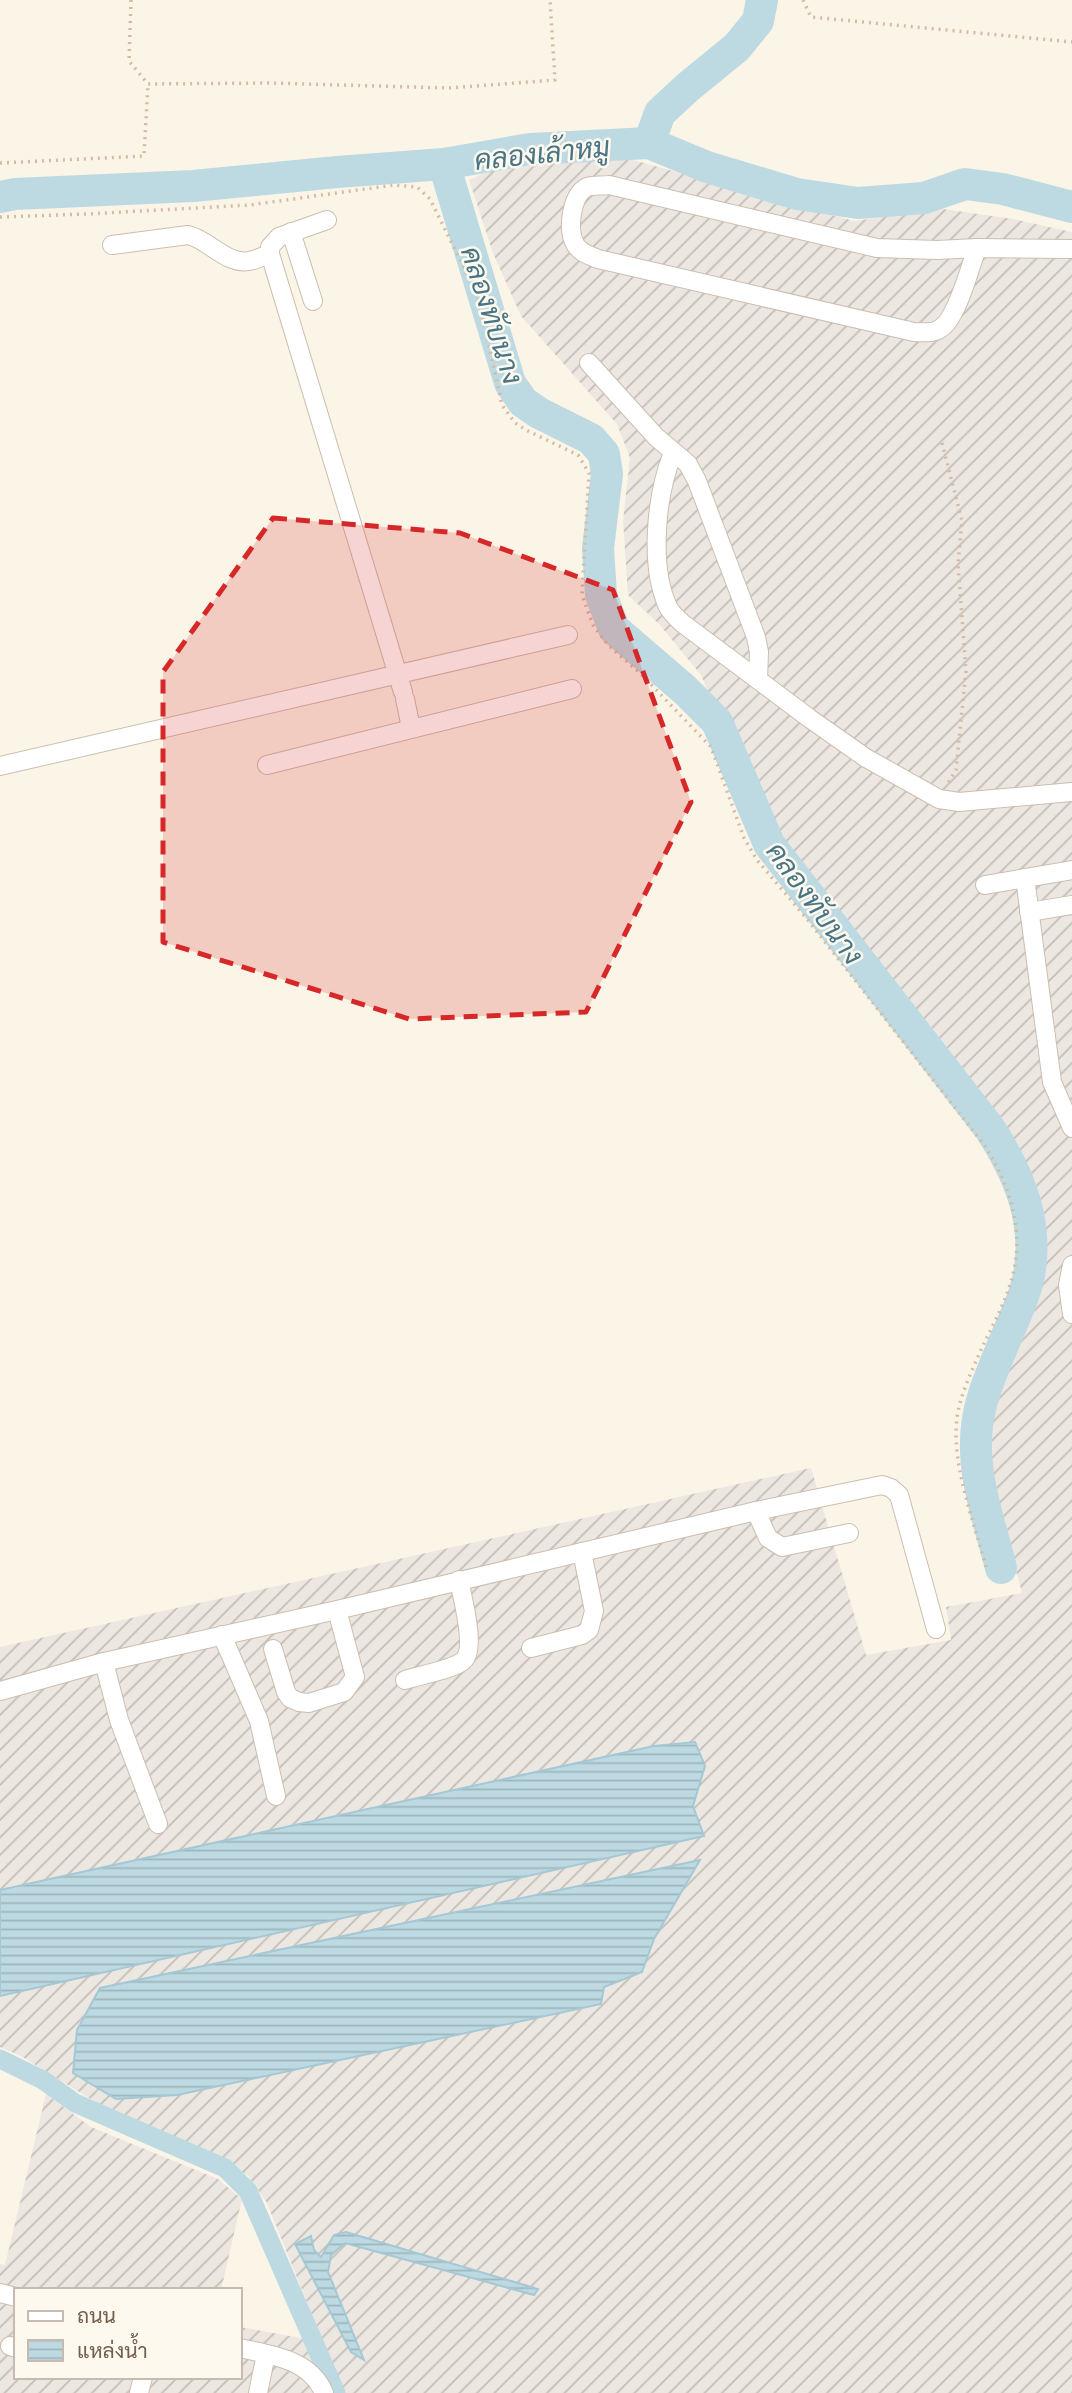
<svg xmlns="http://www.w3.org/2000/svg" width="1072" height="2393" viewBox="0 0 1072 2393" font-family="Commissioner,Sarabun,sans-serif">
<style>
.industrial{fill:url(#industrial-furrows)}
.water{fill:url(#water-rules);stroke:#a4c8d5;stroke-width:2}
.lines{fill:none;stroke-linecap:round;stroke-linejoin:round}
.canal{stroke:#bddae3;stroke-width:19}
.river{stroke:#bddae3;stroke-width:32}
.minor-casing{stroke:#ccbeae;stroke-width:20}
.path{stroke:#d4bba4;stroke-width:3.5;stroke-dasharray:2 5;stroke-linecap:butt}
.minor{stroke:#fff;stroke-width:18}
.marked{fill:#d62828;fill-opacity:0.2;stroke:#d62828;stroke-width:5;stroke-dasharray:14 9;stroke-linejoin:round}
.labels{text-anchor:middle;stroke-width:5;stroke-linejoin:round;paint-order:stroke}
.water-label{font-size:28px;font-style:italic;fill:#487485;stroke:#fef9ee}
</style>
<defs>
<pattern id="industrial-furrows" width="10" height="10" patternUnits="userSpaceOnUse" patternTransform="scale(1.75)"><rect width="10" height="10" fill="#ece7e1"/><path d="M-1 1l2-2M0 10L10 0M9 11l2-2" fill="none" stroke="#c4beb9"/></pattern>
<pattern id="water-rules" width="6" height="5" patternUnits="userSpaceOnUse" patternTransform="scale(1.75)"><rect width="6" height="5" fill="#bddae3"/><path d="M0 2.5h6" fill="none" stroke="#9eb4ba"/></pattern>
</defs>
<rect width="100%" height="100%" fill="#fbf5e8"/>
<polygon class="industrial" points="520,158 633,160 854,221 943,209 1013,219 1072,232 1072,2393 0,2393 0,2264 5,2265 46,2094 91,2127 218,2179 242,2199 221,2290 16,2290 16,2377 240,2377 240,2327 323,2342 267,2203 248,2176 214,2154 126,2121 21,2056 0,2047 0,1647 811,1468 866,1655 951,1640 946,1607 1022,1593 985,1458 985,1429 1037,1255 1037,1215 894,986 758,811 701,675 659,624 628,595 623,521 630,458 617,424 521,316 493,253 469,180"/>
<g class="water">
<polygon points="695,1742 705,1766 693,1806 704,1836 0,1996 0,1890 654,1746"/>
<polygon points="700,1860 654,1939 642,1972 604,1987 601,2004 177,2095 116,2099 73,2073 77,2030 100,1988"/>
<polygon points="346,2232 538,2289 534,2295 345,2243 331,2255 328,2272 364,2360 351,2352 295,2244 311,2236 314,2250 321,2257 334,2235"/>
</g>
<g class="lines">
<polyline class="canal" points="0,2059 43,2080 75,2103 225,2168 248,2191 336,2393"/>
<g class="river">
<polyline points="649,143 660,113 688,87 737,47 758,21 762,0"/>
<path d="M444,164L510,383L523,402L539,413L591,439L604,454L607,474L598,548L601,595L614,629L685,690L717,722L769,844L990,1129C1020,1176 1040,1224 1028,1280C1023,1302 1011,1325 1003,1345C992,1372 980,1398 977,1426C971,1474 990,1523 1001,1568"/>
<polyline points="0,197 15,194 193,186 337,172 444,164 530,149 649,143 707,167 797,194 858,203 924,198 965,184 1003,189 1072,207"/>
</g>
<defs>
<g id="minor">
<polyline points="327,220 279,237 270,247 270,254 403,692"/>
<polyline points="291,232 313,301"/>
<path d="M112,245L188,235C208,239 226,265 249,261C256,260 263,256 270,254"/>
<path d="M977,248C970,267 957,318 941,328C934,334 923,332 914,332L598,259C589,255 580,253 575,244C567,230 571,195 587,187C592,185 603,186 609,185L877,248L937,250L977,248L1072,249"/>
<polyline points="589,363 656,437 688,464 697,481 756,637 759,652 758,680"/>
<path d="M673,453C656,495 649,565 668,607C671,613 677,618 682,623L809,718L866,758L939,799L959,802L1072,792"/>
<polyline points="405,699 411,728"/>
<polyline points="267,765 572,689"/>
<polyline points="0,766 568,635"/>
<polyline points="1025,878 1052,1082 1072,1128"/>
<polyline points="985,885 1072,870"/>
<polyline points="1029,912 1072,905"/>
<polyline points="1072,1265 1068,1285 1072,1314"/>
<polyline points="756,1511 768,1538 782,1547 849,1533"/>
<polyline points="222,1635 259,1721 276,1796"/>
<polyline points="531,1648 582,1635 589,1630 594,1611 582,1552"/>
<polyline points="273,1649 286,1692 290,1698 299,1702 309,1703 344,1692 355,1677 337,1610"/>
<polyline points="104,1662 119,1720 158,1824"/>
<path d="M405,1680C421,1675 451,1670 463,1661C477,1649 462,1597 459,1580"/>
<polyline points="0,1691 104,1662 337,1610 756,1511 882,1485 891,1488 899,1495 936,1629"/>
<polyline points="0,2293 16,2297"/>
<polyline points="10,2346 16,2348"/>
<path d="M240,2348C271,2355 310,2359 324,2393"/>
<polyline points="139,2393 143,2377"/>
<polyline points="258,2393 266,2354"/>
</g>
</defs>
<use href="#minor" class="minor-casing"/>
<g class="path">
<polyline points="131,0 129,61 148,84 269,83 449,88 555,80 550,0"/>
<polyline points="803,0 811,17 1072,42"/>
<polyline points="0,163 144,156 148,84"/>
<path d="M0,217L87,214L250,205L394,185L417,187L430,199L478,296L502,405L515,423L526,430L578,455L589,473L582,595L593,625L608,645L640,673L711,747L744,838L757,860L807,919L985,1146C1010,1185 1025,1232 1012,1278C1005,1304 991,1328 980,1352C971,1373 960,1395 957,1418C951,1465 975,1525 987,1570"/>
<polyline points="942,443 962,521 958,564 966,671 956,770 947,785"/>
</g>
<use href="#minor" class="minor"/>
</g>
<path class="marked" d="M273,518L460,533L613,590L691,802L586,1012L409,1019L163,942V672Z"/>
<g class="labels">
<g class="water-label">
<text transform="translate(542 153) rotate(-6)" y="10">คลองเล้าหมู</text>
<text transform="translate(492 315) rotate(72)" y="10">คลองทับนาง</text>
<text transform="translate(815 903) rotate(54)" y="10">คลองทับนาง</text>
</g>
</g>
<rect x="14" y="2288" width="228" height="91" fill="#fef9ee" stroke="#c6bbae" stroke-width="2"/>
<rect x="28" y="2311" width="35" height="10" fill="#ffffff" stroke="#c6bbae" stroke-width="2"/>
<text x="77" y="2323" font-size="21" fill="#735f4d">ถนน</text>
<rect x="28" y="2340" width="35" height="21" fill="url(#water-rules)" stroke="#c6bbae" stroke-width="2"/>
<text x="77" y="2358" font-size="21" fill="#735f4d">แหล่งน้ำ</text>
</svg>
